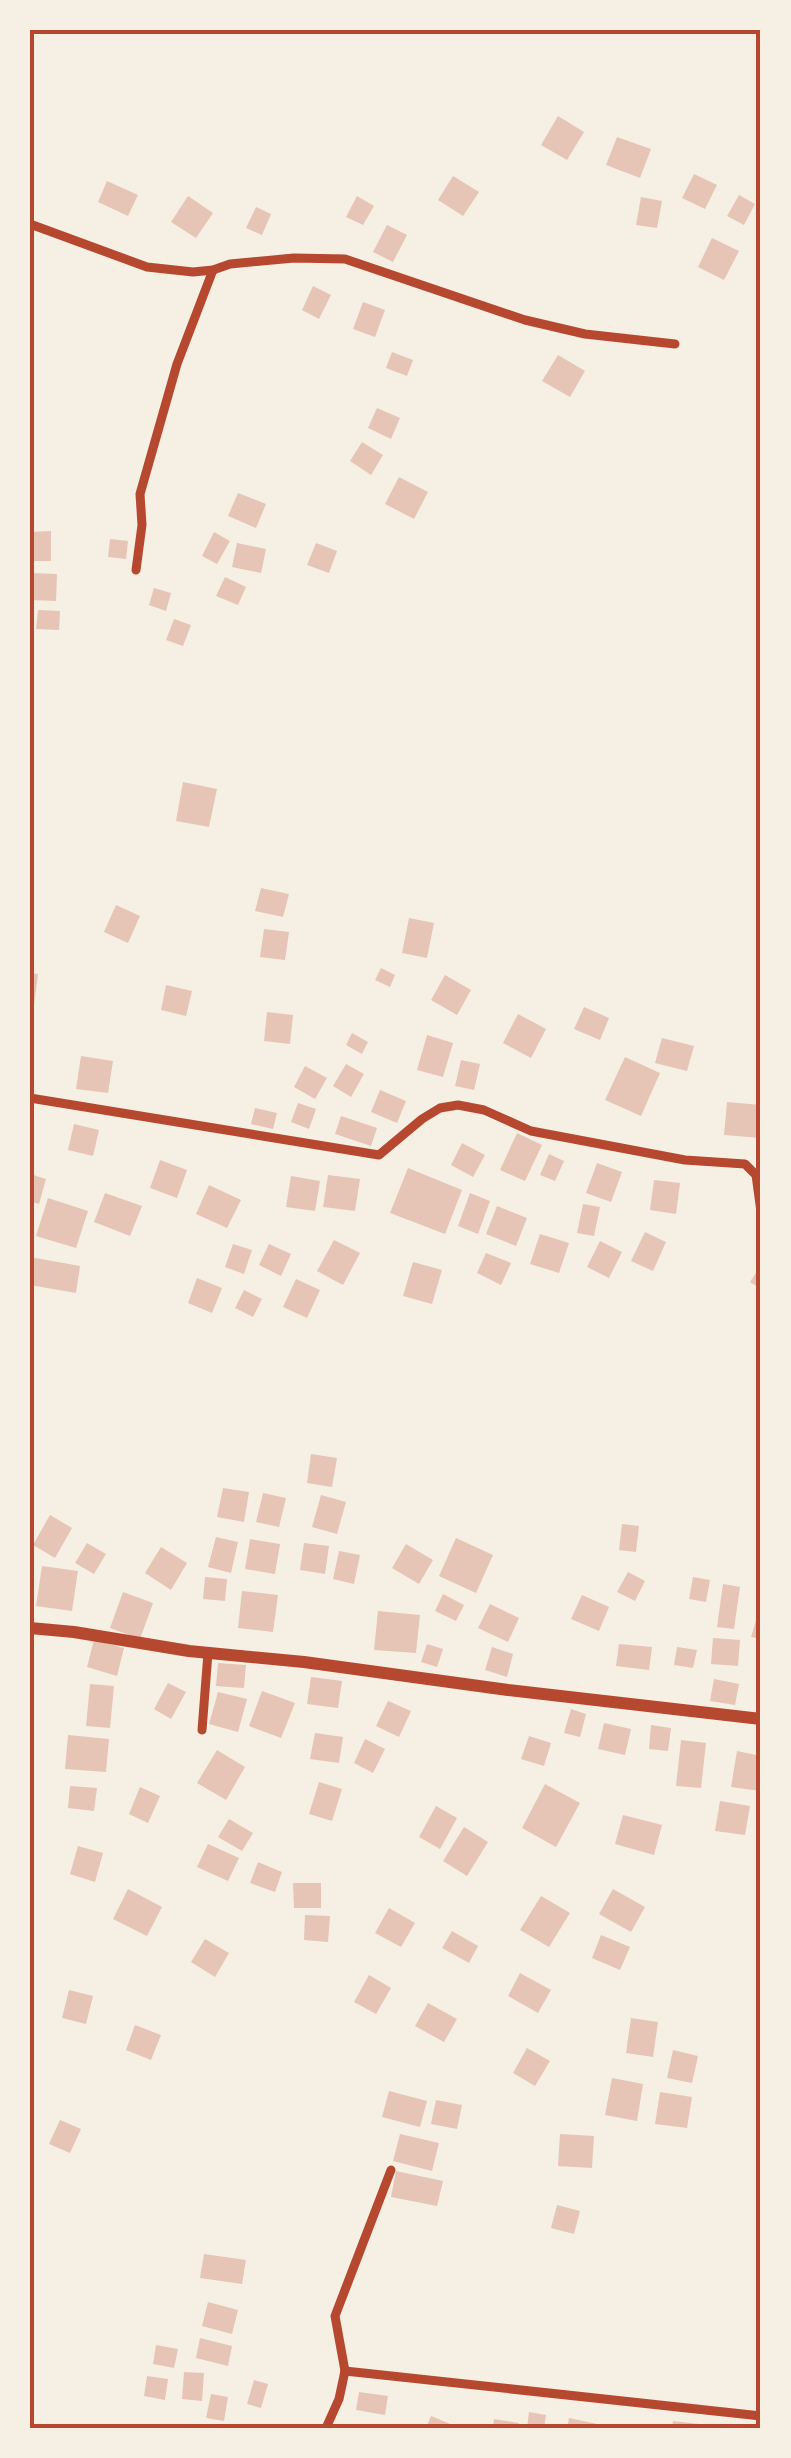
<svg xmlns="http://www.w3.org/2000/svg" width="791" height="2458" viewBox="0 0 791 2458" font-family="Signika,sans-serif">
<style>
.building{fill:#e6c5b7}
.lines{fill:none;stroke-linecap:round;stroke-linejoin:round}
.minor{stroke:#b5482f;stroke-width:9}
.secondary{stroke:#b5482f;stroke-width:12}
.neatline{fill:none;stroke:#b5482f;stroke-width:4}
</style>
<rect width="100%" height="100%" fill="#f6efe4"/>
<g class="building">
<polygon points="558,116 584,132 567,160 541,145"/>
<polygon points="617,137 651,149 640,178 606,165"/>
<polygon points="694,174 717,185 705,209 682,198"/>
<polygon points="453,176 479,192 463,216 438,200"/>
<polygon points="107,181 138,195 128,216 98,202"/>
<polygon points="739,195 755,204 744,225 727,216"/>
<polygon points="188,196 213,213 196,238 171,222"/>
<polygon points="357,196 374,206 363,225 346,217"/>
<polygon points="641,197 662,201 657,228 636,225"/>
<polygon points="256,207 271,214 262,235 246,228"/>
<polygon points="387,225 407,235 393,262 373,252"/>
<polygon points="712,238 739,251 724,280 698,267"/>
<polygon points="313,286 331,295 319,319 302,310"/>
<polygon points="363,302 385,310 375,337 353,329"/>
<polygon points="392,352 413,360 407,376 386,368"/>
<polygon points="558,355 585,371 570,397 542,381"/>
<polygon points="377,408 400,418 391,439 368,428"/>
<polygon points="362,442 383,455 371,475 350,461"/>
<polygon points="399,477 428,492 414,519 385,504"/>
<polygon points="238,493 266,504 256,528 228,516"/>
<polygon points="51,531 51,561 30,561 30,532"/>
<polygon points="214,532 230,541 217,564 202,556"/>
<polygon points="110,539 128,541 126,559 108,557"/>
<polygon points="237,543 266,549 261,573 232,567"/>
<polygon points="316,543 337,551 329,573 307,565"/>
<polygon points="30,573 57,574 56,601 30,600"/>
<polygon points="225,577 246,587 238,605 216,596"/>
<polygon points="154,588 171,593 166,611 149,605"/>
<polygon points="38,610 60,611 59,630 36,629"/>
<polygon points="174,619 191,625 183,646 166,640"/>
<polygon points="183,782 217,789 209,827 176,821"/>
<polygon points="261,888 289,894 283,917 255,911"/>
<polygon points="116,905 140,916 128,943 104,932"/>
<polygon points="409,918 434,923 427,958 402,953"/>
<polygon points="264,929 289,932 285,960 260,957"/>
<polygon points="381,968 395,975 390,987 375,980"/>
<polygon points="30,973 38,974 34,1005 30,1004"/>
<polygon points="445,975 471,990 457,1015 431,1000"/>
<polygon points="166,985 192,991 186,1016 161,1010"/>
<polygon points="584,1007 609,1018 600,1040 574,1029"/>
<polygon points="267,1012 293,1015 290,1044 264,1041"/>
<polygon points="518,1014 546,1029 531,1058 503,1043"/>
<polygon points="352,1033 368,1042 362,1054 346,1045"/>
<polygon points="427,1035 453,1043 443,1077 417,1070"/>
<polygon points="662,1038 694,1046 687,1071 655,1063"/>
<polygon points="81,1056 113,1061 108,1093 76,1089"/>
<polygon points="625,1057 660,1073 641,1116 605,1100"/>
<polygon points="461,1060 480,1064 474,1090 455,1086"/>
<polygon points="346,1064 364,1074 351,1097 333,1086"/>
<polygon points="305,1066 327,1078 315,1099 294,1087"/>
<polygon points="380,1090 406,1101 397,1123 371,1112"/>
<polygon points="727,1102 761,1105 761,1138 724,1135"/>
<polygon points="298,1103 316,1109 309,1129 291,1122"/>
<polygon points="255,1108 277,1113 273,1129 251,1124"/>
<polygon points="341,1116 377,1128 371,1146 335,1134"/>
<polygon points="74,1124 99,1130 93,1156 68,1150"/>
<polygon points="517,1133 542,1145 525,1181 500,1170"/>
<polygon points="462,1143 485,1155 473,1177 451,1165"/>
<polygon points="549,1154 564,1161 555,1181 540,1175"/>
<polygon points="160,1160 187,1170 177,1198 150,1188"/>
<polygon points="597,1163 622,1172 611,1202 586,1193"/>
<polygon points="408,1168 462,1190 445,1234 390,1213"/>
<polygon points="30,1174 46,1179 39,1204 30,1201"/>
<polygon points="328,1175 360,1179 355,1211 323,1207"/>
<polygon points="291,1176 320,1181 315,1211 286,1207"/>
<polygon points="654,1180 680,1183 676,1214 650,1210"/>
<polygon points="209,1185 241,1200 227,1228 196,1214"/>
<polygon points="105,1193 142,1206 130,1236 94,1222"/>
<polygon points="470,1193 490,1201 478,1234 458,1226"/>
<polygon points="48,1198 88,1211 76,1248 36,1236"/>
<polygon points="583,1204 600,1207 594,1236 577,1233"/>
<polygon points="497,1206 527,1218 516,1246 486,1234"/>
<polygon points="645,1232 666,1242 653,1271 631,1261"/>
<polygon points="540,1234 569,1243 559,1273 530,1264"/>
<polygon points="334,1240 360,1253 343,1285 317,1271"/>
<polygon points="600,1241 622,1252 609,1278 587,1267"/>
<polygon points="233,1244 252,1250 244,1274 225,1267"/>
<polygon points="269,1244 291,1254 281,1276 259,1265"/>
<polygon points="486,1253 511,1263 501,1285 477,1273"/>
<polygon points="30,1257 80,1266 76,1293 30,1285"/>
<polygon points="413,1262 442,1270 432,1304 403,1296"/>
<polygon points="761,1265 761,1289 750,1282"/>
<polygon points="197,1278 222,1288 212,1313 188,1303"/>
<polygon points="296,1279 320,1290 307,1318 283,1307"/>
<polygon points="244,1290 262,1299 253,1317 235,1308"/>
<polygon points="311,1454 337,1458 332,1487 307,1483"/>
<polygon points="223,1488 249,1492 244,1522 217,1517"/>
<polygon points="263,1493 286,1498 279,1527 256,1522"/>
<polygon points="321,1495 346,1502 337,1534 312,1527"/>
<polygon points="50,1515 72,1528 55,1558 33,1545"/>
<polygon points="622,1524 639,1526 636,1552 619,1550"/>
<polygon points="216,1537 238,1542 231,1573 208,1567"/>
<polygon points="456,1538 493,1555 476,1593 439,1576"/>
<polygon points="250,1539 280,1544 275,1574 245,1569"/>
<polygon points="87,1543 106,1554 94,1574 75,1563"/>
<polygon points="304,1543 329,1546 325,1574 300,1570"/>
<polygon points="406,1544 433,1560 419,1584 392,1568"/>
<polygon points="161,1547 187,1563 171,1590 145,1573"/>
<polygon points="339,1551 360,1555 354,1584 333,1579"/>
<polygon points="42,1566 78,1571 72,1611 36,1606"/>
<polygon points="628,1572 645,1581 635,1601 617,1592"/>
<polygon points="205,1577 227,1579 225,1601 203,1599"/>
<polygon points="693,1577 710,1580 706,1602 689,1599"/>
<polygon points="723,1584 740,1587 734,1629 717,1627"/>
<polygon points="242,1591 278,1595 273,1632 238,1628"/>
<polygon points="123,1592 153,1603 140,1639 110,1628"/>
<polygon points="443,1594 464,1605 456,1621 435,1611"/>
<polygon points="582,1595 609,1607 599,1631 571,1619"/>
<polygon points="490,1604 519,1618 508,1642 478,1628"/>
<polygon points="378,1611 420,1615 416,1653 374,1650"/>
<polygon points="757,1617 761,1619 761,1639 751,1637"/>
<polygon points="713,1638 740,1640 738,1666 711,1664"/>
<polygon points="94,1640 124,1648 117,1676 87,1667"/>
<polygon points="427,1644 443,1649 437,1667 421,1662"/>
<polygon points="619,1644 652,1647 649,1670 616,1666"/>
<polygon points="492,1647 513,1654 507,1677 485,1670"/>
<polygon points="677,1647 697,1650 693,1668 674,1665"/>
<polygon points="218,1663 246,1665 244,1688 216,1686"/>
<polygon points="311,1677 342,1681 338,1708 307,1704"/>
<polygon points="714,1679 739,1684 735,1705 710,1701"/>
<polygon points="168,1683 186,1692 171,1719 154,1709"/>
<polygon points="90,1684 114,1686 110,1728 86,1726"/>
<polygon points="262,1691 295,1703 281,1738 249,1726"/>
<polygon points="218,1692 247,1699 238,1732 209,1724"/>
<polygon points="388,1701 411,1711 399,1737 376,1726"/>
<polygon points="571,1709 586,1714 580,1737 564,1733"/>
<polygon points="604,1723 631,1729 625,1755 598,1749"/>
<polygon points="651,1725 671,1728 668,1751 649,1749"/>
<polygon points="315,1733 343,1737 339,1763 310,1759"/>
<polygon points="68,1735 109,1739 106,1772 65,1769"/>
<polygon points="529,1736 551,1743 544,1766 521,1759"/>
<polygon points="365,1739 385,1749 373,1773 354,1763"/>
<polygon points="681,1740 706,1743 701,1788 676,1786"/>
<polygon points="217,1750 245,1767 226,1800 197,1783"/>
<polygon points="737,1751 761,1756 760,1791 731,1787"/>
<polygon points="319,1782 342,1789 332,1821 309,1814"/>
<polygon points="545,1784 580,1803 556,1847 522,1828"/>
<polygon points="70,1786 97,1788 94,1811 68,1808"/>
<polygon points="140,1787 160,1796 148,1823 129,1814"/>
<polygon points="720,1801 750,1806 745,1835 715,1831"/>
<polygon points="436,1806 457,1818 440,1849 419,1837"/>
<polygon points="623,1815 662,1825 654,1855 615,1844"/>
<polygon points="229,1819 253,1833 242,1851 218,1837"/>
<polygon points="464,1827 488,1842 467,1876 443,1861"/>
<polygon points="208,1844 239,1858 228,1881 197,1867"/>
<polygon points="78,1846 103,1853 95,1882 70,1874"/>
<polygon points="258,1862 282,1872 275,1892 250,1883"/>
<polygon points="293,1883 321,1883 321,1908 294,1908"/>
<polygon points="128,1889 162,1907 147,1936 113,1919"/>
<polygon points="613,1889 645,1907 631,1932 599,1914"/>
<polygon points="541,1896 570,1913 549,1947 520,1930"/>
<polygon points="389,1908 415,1923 401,1947 375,1933"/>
<polygon points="305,1915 330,1916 328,1942 304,1940"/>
<polygon points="452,1931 478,1946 469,1963 442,1948"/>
<polygon points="601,1935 630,1947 620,1970 592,1958"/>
<polygon points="205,1939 229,1953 215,1977 191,1962"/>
<polygon points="520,1973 551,1990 538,2013 508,1996"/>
<polygon points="369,1975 391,1988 376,2014 354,2002"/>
<polygon points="69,1990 93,1996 86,2024 62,2018"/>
<polygon points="428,2003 457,2019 444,2042 415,2026"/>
<polygon points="631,2018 658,2022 653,2057 626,2053"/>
<polygon points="135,2025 161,2035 151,2060 126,2050"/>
<polygon points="527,2048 550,2061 535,2086 513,2073"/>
<polygon points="673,2050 698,2056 692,2083 667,2078"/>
<polygon points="612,2078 643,2084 637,2121 605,2115"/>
<polygon points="389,2091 427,2101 420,2127 382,2117"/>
<polygon points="660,2092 692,2097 687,2128 655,2124"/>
<polygon points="436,2100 462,2105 457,2129 431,2124"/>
<polygon points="60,2120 81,2129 70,2153 49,2144"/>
<polygon points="400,2134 439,2143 432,2171 393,2161"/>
<polygon points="560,2134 594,2136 592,2168 558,2166"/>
<polygon points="396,2171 443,2181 437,2206 391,2197"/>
<polygon points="557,2205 580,2211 574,2234 551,2228"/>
<polygon points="204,2254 246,2260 242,2284 200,2278"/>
<polygon points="208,2302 238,2310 232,2334 202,2326"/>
<polygon points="200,2338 232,2346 228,2366 196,2358"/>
<polygon points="156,2345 178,2349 174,2368 153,2364"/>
<polygon points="184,2372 204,2373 202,2401 182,2399"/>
<polygon points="147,2376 168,2379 165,2400 144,2396"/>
<polygon points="254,2380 268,2384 261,2408 247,2404"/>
<polygon points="359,2392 388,2396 385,2415 356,2410"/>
<polygon points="211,2394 228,2397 224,2421 206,2418"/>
<polygon points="529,2412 546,2415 544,2428 527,2428"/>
<polygon points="431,2416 460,2428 426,2428"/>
<polygon points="569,2418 607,2426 607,2428 567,2428"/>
<polygon points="494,2419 519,2423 518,2428 493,2428"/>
<polygon points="673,2421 699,2424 698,2428 672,2428"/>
</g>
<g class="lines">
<g class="minor">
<polyline points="30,224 147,267 193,272 213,270 230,264 294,258 345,259 525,320 585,334 675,344"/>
<polyline points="136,570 142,525 140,494 177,364 213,270"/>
<polyline points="30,1098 379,1155 422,1119 440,1108 458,1105 484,1110 531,1131 685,1160 745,1164 756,1175 761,1212"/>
<polyline points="202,1730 208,1653"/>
<polyline points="345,2371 335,2316 391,2170"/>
<polyline points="326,2428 339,2399 345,2371 761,2416"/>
</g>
<polyline class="secondary" points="30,1628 74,1632 189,1651 304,1662 508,1690 761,1719"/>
</g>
<rect width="791" height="2458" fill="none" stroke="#f6efe4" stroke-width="65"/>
<rect x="32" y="32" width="726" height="2394" class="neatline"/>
</svg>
